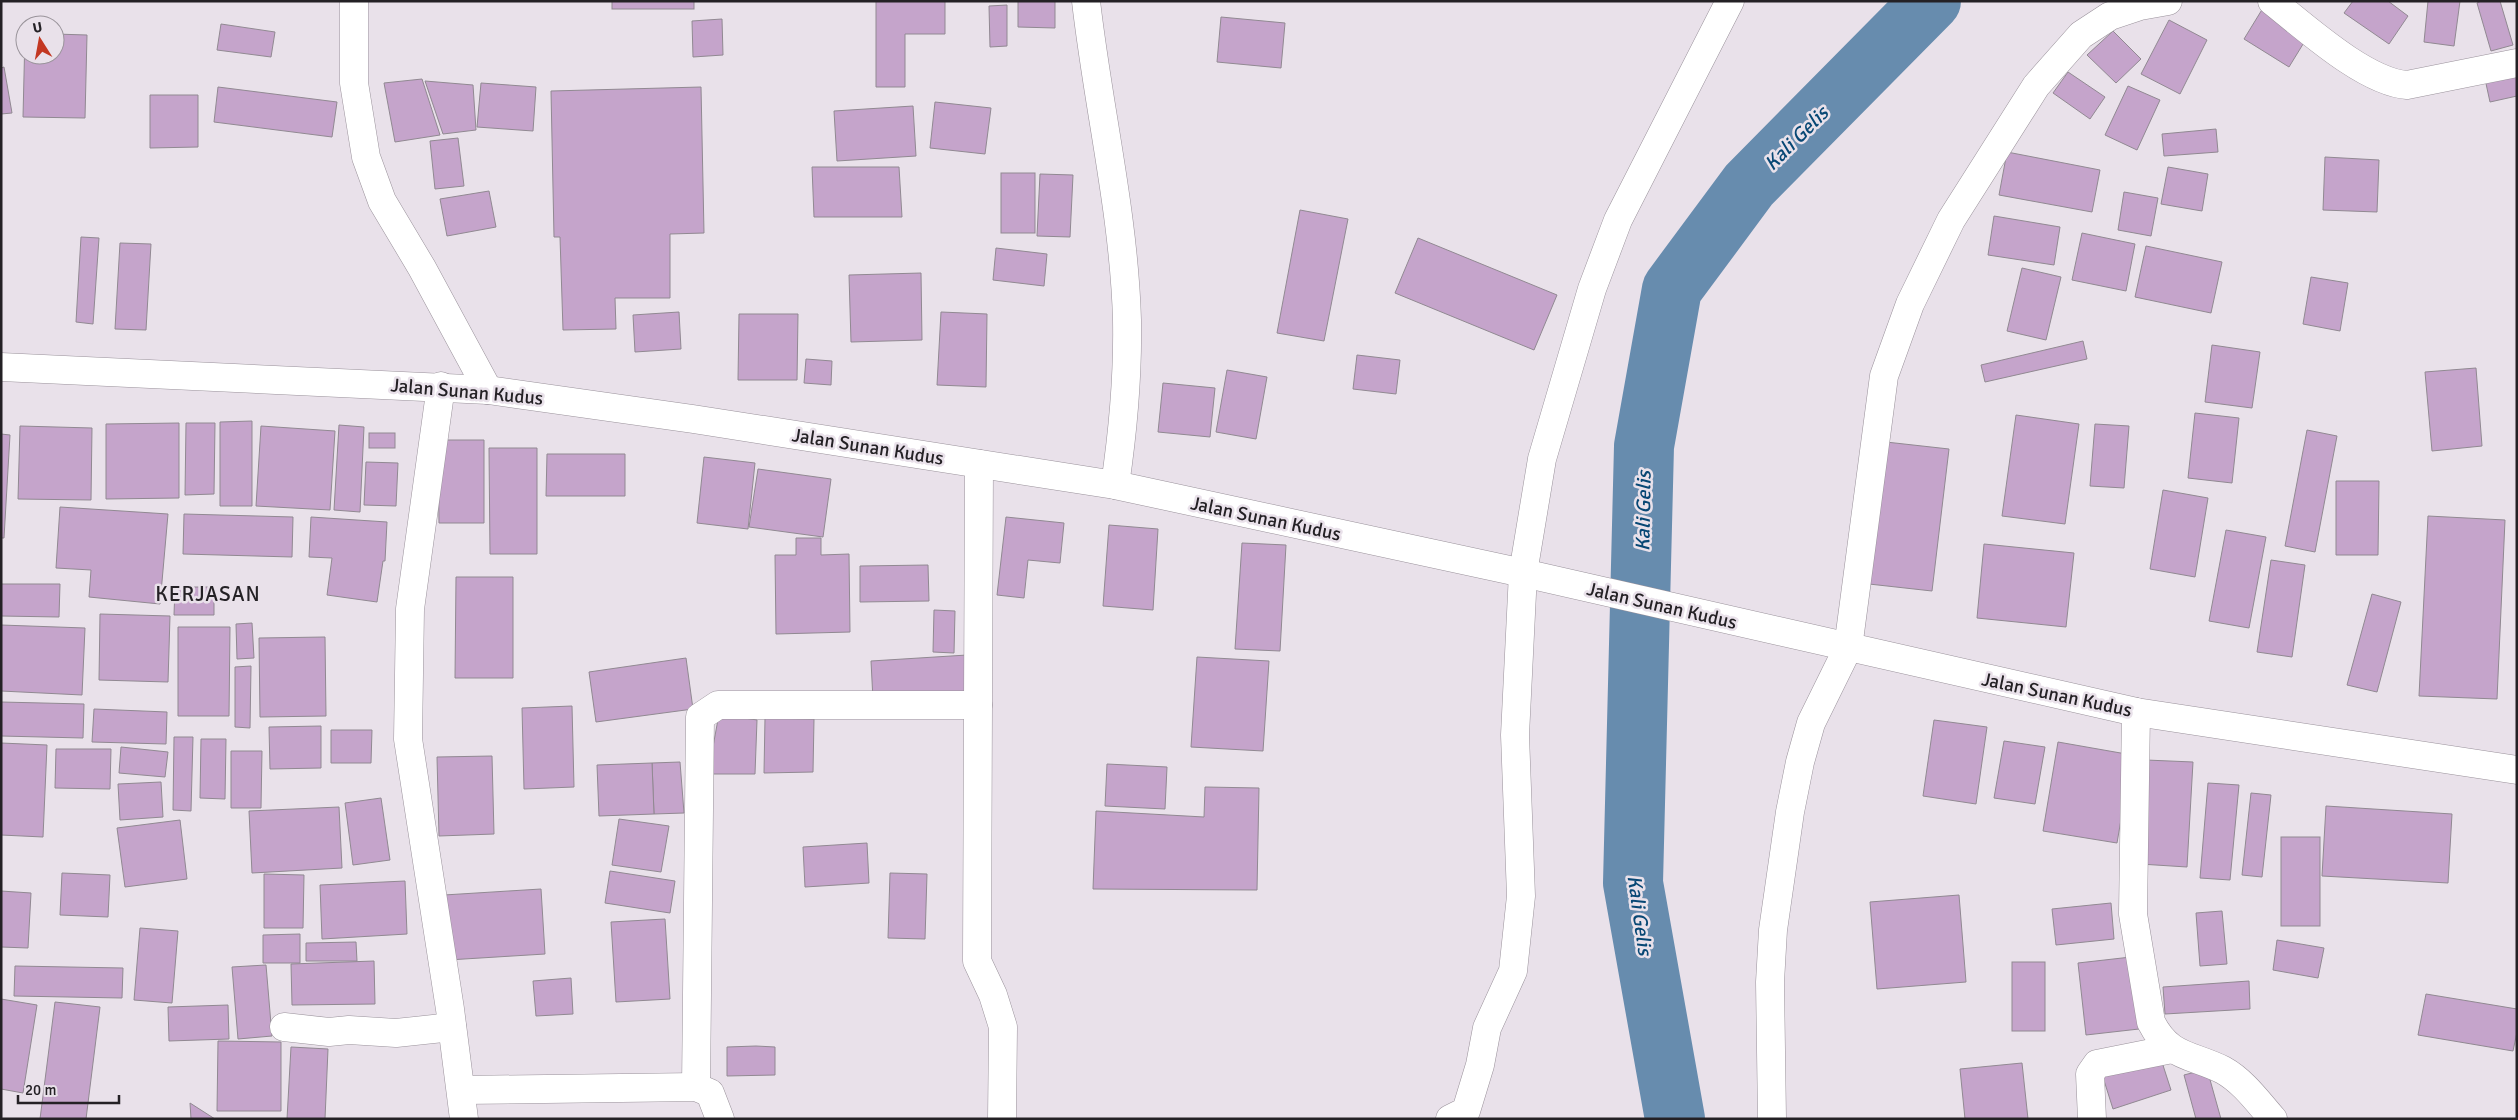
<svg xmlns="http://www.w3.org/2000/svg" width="2518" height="1120" viewBox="0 0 2518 1120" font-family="Signika,sans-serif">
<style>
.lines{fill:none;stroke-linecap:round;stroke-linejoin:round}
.river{stroke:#678cae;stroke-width:60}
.building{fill:#c5a4cb;stroke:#918992}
.street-casing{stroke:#9a929b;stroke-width:29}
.secondary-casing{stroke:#9a929b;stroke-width:29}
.street{stroke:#fff;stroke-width:28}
.secondary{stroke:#fff;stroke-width:28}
.labels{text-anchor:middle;stroke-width:5;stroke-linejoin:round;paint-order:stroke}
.street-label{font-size:19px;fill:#242125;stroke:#e9e1ea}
.water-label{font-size:20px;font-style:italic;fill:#074774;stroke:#e9e1ea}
.quarter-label{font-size:21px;letter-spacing:1px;fill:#242125;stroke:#e9e1ea}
</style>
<rect width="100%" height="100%" fill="#e9e1ea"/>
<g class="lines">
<polyline class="river" points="1675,1119 1633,883 1644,446 1672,289 1749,185 1931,1"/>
</g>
<g class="building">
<rect x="612" y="1" width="82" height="8"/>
<polygon points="876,1 945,1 945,34 905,34 905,87 876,87"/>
<polygon points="1018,1 1055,1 1055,28 1018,27"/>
<polygon points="2353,1 2388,1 2408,16 2389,44 2344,13"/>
<polygon points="2428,1 2460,1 2454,46 2424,42"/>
<polygon points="2481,1 2500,1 2513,45 2491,51 2477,3"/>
<polygon points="1007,5 1007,46 990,47 989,6"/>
<polygon points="2263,8 2308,36 2289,67 2244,39"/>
<polygon points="1221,17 1285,23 1281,68 1217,62"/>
<polygon points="722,19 723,55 693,57 692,21"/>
<polygon points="2169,20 2207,40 2180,94 2141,74"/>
<polygon points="221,24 275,32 271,57 217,50"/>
<polygon points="2113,31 2141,59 2116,83 2087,55"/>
<polygon points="25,34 25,55 55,55 55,34 87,35 85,118 23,117"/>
<polygon points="4,67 12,113 1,114 1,68"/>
<polygon points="2068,72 2105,97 2090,119 2053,93"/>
<polygon points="2517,72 2517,96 2490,102 2485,79"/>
<polygon points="422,79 440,135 395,142 384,83"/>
<polygon points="425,81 473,85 476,130 443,134"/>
<polygon points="481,83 536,87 533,131 477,127"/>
<polygon points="2128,86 2160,100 2137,150 2105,135"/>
<polygon points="218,87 337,102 332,137 214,122"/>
<polygon points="701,87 704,233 670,234 670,298 615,298 616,329 563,330 560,237 554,237 551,91"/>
<polygon points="150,95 198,95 198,147 150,148"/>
<polygon points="935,102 991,108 985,154 930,148"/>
<polygon points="913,106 916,156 837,161 834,111"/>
<polygon points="2216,129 2218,152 2164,156 2162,134"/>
<polygon points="458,138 464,186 435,189 430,141"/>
<polygon points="2007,152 2100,170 2092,212 1999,195"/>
<polygon points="2325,157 2379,160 2377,212 2323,210"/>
<polygon points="812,167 899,167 902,217 814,217"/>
<polygon points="2168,167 2208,174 2202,211 2161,204"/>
<rect x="1001" y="173" width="34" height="60"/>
<polygon points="1040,174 1073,175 1070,237 1037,236"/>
<polygon points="489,191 496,227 447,236 440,199"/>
<polygon points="2124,192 2158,198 2151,236 2118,230"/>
<polygon points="1300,210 1348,219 1324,341 1277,333"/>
<polygon points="1994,216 2060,227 2054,265 1988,255"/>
<polygon points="2082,233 2135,244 2126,291 2072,280"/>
<polygon points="81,237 99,238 93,324 76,322"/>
<polygon points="1418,238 1557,295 1534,350 1395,293"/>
<polygon points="120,243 151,244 146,330 115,329"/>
<polygon points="2146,246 2222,262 2211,313 2135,297"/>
<polygon points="996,248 1047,254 1044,286 993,280"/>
<polygon points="2022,268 2061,277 2046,340 2007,331"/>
<polygon points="921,273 922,340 851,342 849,275"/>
<polygon points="2311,277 2348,283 2340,331 2303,324"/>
<polygon points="679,312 681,349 635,352 633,315"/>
<polygon points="941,312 987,314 986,387 937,385"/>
<polygon points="739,314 798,314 797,380 738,380"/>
<polygon points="2083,341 2087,359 1985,382 1981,365"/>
<polygon points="2212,345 2260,352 2252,408 2205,402"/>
<polygon points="1357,355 1400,360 1396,394 1353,389"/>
<polygon points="806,359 832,361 831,385 804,383"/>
<polygon points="2476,368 2482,446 2432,451 2425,372"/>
<polygon points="1227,370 1267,377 1256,439 1216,432"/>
<polygon points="1163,383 1215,388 1210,437 1158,432"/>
<polygon points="2195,413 2239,418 2232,483 2188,478"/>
<polygon points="2016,415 2079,424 2065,524 2002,516"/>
<polygon points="252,421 252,506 220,506 220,422"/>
<polygon points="179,423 179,498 106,499 106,424"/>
<polygon points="186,423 215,423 214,494 185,495"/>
<polygon points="2095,424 2129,426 2124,488 2090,486"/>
<polygon points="339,425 364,427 360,512 334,510"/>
<polygon points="20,426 92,428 91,500 18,499"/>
<polygon points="261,426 335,431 330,510 256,506"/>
<polygon points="2307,430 2337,436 2315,552 2285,546"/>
<rect x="369" y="433" width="26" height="15"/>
<polygon points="1,434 10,435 4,538 1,538"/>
<polygon points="438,440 484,440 484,523 439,523"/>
<polygon points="1886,442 1949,449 1932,591 1869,584"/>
<polygon points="489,448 537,448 537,554 490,554"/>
<polygon points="547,454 625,454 625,496 546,496"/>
<polygon points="704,457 755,463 748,529 697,523"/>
<polygon points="366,462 398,463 396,506 364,505"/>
<polygon points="758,469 831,479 823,537 749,527"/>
<polygon points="2336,481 2379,481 2378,555 2336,555"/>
<polygon points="2163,490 2208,498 2195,577 2150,569"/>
<polygon points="60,507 168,514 160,604 89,597 91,570 56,568"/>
<polygon points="184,514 293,517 292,557 183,554"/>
<polygon points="2428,516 2505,520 2497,699 2419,696"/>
<polygon points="311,517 387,522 385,561 383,561 377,602 327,595 332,558 309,557"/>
<polygon points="1006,517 1064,523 1060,563 1028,560 1024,598 997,595"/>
<polygon points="1109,525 1158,529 1153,610 1103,606"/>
<polygon points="2226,530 2266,537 2249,628 2209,621"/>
<polygon points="796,538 821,538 821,555 849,554 850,632 776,634 775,555 796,555"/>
<polygon points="1242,543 1286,545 1280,651 1235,649"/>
<polygon points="1984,544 2074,553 2066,627 1977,618"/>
<polygon points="2271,560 2305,565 2292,657 2257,652"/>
<polygon points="928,565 929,601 860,602 860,566"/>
<polygon points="456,577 513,577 513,678 455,678"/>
<polygon points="1,584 60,584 59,617 1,616"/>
<polygon points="175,587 214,587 214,615 174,615"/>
<polygon points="2372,594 2401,602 2377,692 2347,685"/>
<polygon points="934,610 955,611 954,653 933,652"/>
<polygon points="100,614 170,616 168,682 99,680"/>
<polygon points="252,623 254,658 237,659 236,624"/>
<polygon points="1,625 85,628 82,695 1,691"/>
<polygon points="178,627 230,627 229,716 178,716"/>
<polygon points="325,637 326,716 260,717 259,638"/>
<polygon points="967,655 969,694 873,700 871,661"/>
<polygon points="1197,657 1269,661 1263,751 1191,747"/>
<polygon points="686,658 693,709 596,722 589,672"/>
<polygon points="251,666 250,728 235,727 235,667"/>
<polygon points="1,702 84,704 83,738 1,736"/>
<polygon points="572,706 574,787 524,789 522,708"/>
<polygon points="94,709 167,712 166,744 92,742"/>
<polygon points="719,714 757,720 755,774 708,774"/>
<polygon points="765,718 814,719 813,772 764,773"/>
<polygon points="1934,720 1987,727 1976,804 1923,796"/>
<polygon points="321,726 321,768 270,769 269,727"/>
<polygon points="331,730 372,730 371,763 331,763"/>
<polygon points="174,737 193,737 191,811 173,810"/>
<polygon points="201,739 226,739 225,799 200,798"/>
<polygon points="2004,741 2045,747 2035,804 1994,798"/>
<polygon points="2058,742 2132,755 2117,843 2043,831"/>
<polygon points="1,743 47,745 43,837 1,835"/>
<polygon points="121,747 168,752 165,777 119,773"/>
<polygon points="56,749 111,749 110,789 55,788"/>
<polygon points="231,751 262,751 261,808 231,808"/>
<polygon points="492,756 494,834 439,836 437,757"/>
<polygon points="2146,760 2193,762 2187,867 2140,864"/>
<polygon points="680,762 684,813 654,814 652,763"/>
<polygon points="652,763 654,814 599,816 597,765"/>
<polygon points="1107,764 1167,767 1165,809 1105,806"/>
<polygon points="161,782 163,817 120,820 118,784"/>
<polygon points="2208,783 2239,785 2230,880 2200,878"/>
<polygon points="1205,787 1259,788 1257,890 1093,889 1096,811 1204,817"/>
<polygon points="2251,793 2271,795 2262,877 2242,875"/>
<polygon points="381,798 390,860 353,865 345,803"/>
<polygon points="2326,806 2452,814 2448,883 2322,876"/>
<polygon points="339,807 342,868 252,873 249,811"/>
<polygon points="619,819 669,826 661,872 612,865"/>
<polygon points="180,820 187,879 125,887 117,828"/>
<rect x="2281" y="837" width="39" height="89"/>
<polygon points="867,843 869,883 805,887 803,847"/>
<polygon points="610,871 675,881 670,913 605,903"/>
<polygon points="62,873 110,875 108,917 60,915"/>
<polygon points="890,873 927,874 925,939 888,938"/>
<polygon points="264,874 304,875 303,928 264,928"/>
<polygon points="405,881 407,934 322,939 320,885"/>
<polygon points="541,889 545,954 448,960 444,895"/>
<polygon points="1,891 31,893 28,948 1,947"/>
<polygon points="1959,895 1966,982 1877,989 1870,902"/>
<polygon points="2111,903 2114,939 2056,945 2052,909"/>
<polygon points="2222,911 2227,964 2200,966 2196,913"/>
<polygon points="665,919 670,999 616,1002 611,922"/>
<polygon points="140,928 178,931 172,1003 134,1000"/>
<polygon points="300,934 300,963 263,963 263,935"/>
<polygon points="2277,940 2324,948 2318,978 2273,970"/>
<polygon points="356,942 357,961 306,961 306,943"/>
<polygon points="2131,957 2139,1029 2086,1035 2078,963"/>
<polygon points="374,961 375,1004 292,1005 291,964"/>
<rect x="2012" y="962" width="33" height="69"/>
<polygon points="266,965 272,1036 238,1039 232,967"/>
<polygon points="15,966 123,968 122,998 14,996"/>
<polygon points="571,978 573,1014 536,1016 533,981"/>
<polygon points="2249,981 2250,1009 2165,1014 2163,987"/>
<polygon points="2426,994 2517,1009 2517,1032 2513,1051 2418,1035"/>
<polygon points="1,999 37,1005 23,1093 1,1089"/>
<polygon points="55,1002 100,1007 86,1119 40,1119"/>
<polygon points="228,1005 229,1039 169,1041 168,1007"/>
<polygon points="218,1041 281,1042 281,1111 217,1111"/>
<polygon points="756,1046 775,1047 775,1075 727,1076 727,1047"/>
<polygon points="291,1047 328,1049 325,1119 287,1119"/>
<polygon points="2160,1056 2171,1090 2113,1109 2102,1074"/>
<polygon points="2022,1063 2028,1119 1965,1119 1960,1069"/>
<polygon points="2207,1069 2221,1119 2196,1119 2184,1075"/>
<polygon points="190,1103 215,1119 191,1119"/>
</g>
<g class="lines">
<defs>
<g id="street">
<polyline points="354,1 354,83 366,157 382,201 422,268 488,390"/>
<path d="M1086,1C1098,107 1124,213 1127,320C1128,375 1123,431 1115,485"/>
<path d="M2272,1C2305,27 2365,82 2407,85L2517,63"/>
<polyline points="441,386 410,609 408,739 450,1009 464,1119"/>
<polyline points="978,705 977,961 993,995 1003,1027 1002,1119"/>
<path d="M2136,712L2133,914L2151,1022C2169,1058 2191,1054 2223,1070C2243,1081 2258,1102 2273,1119"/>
<polyline points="284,1027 329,1032 349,1030 396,1033 452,1027"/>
<polyline points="696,1087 700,717 718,705 978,705 979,464"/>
<polyline points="461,1090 696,1087 710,1093 720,1119"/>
<polyline points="1450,1119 1466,1111 1480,1065 1487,1028 1513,971 1521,896 1515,735 1523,573 1542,459 1592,289 1618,220 1730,1"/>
<polyline points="1772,1119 1770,982 1773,930 1790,812 1800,762 1811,723 1848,648 1884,376 1910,304 1951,220 2036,86 2081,35 2110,16 2140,6 2168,1"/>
<polyline points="2092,1119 2090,1074 2097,1064 2172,1049"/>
</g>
<polyline id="secondary" points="1,367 488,390 693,419 1115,485 1523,573 2136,712 2517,770"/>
</defs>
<use href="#street" class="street-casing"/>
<use href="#secondary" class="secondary-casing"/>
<use href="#street" class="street"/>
<use href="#secondary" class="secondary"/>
</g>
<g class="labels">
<g class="street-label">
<text transform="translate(467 391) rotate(5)" y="7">Jalan Sunan Kudus</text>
<text transform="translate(868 446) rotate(9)" y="7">Jalan Sunan Kudus</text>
<text transform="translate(1266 518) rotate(12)" y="7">Jalan Sunan Kudus</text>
<text transform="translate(1662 605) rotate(13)" y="7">Jalan Sunan Kudus</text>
<text transform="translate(2057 694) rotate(12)" y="7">Jalan Sunan Kudus</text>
</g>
<g class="water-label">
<text transform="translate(1796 138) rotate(-45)" y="7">Kali Gelis</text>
<text transform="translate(1643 511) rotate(-89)" y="7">Kali Gelis</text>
<text transform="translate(1640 915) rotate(82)" y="7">Kali Gelis</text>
</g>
<g class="quarter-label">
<text x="208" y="601">KERJASAN</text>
</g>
</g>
<rect width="2518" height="1120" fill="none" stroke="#242125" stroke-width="5"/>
<g transform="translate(40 40) rotate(349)"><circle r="24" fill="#e9e1ea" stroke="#9a949b"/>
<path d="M0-4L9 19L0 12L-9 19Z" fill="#c33722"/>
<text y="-8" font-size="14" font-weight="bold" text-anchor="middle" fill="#242125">U</text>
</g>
<path d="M18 1095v8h101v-8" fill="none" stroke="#242125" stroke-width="2.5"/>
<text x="25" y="1095" font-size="15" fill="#242125" stroke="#e9e1ea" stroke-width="4" paint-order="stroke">20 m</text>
</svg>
